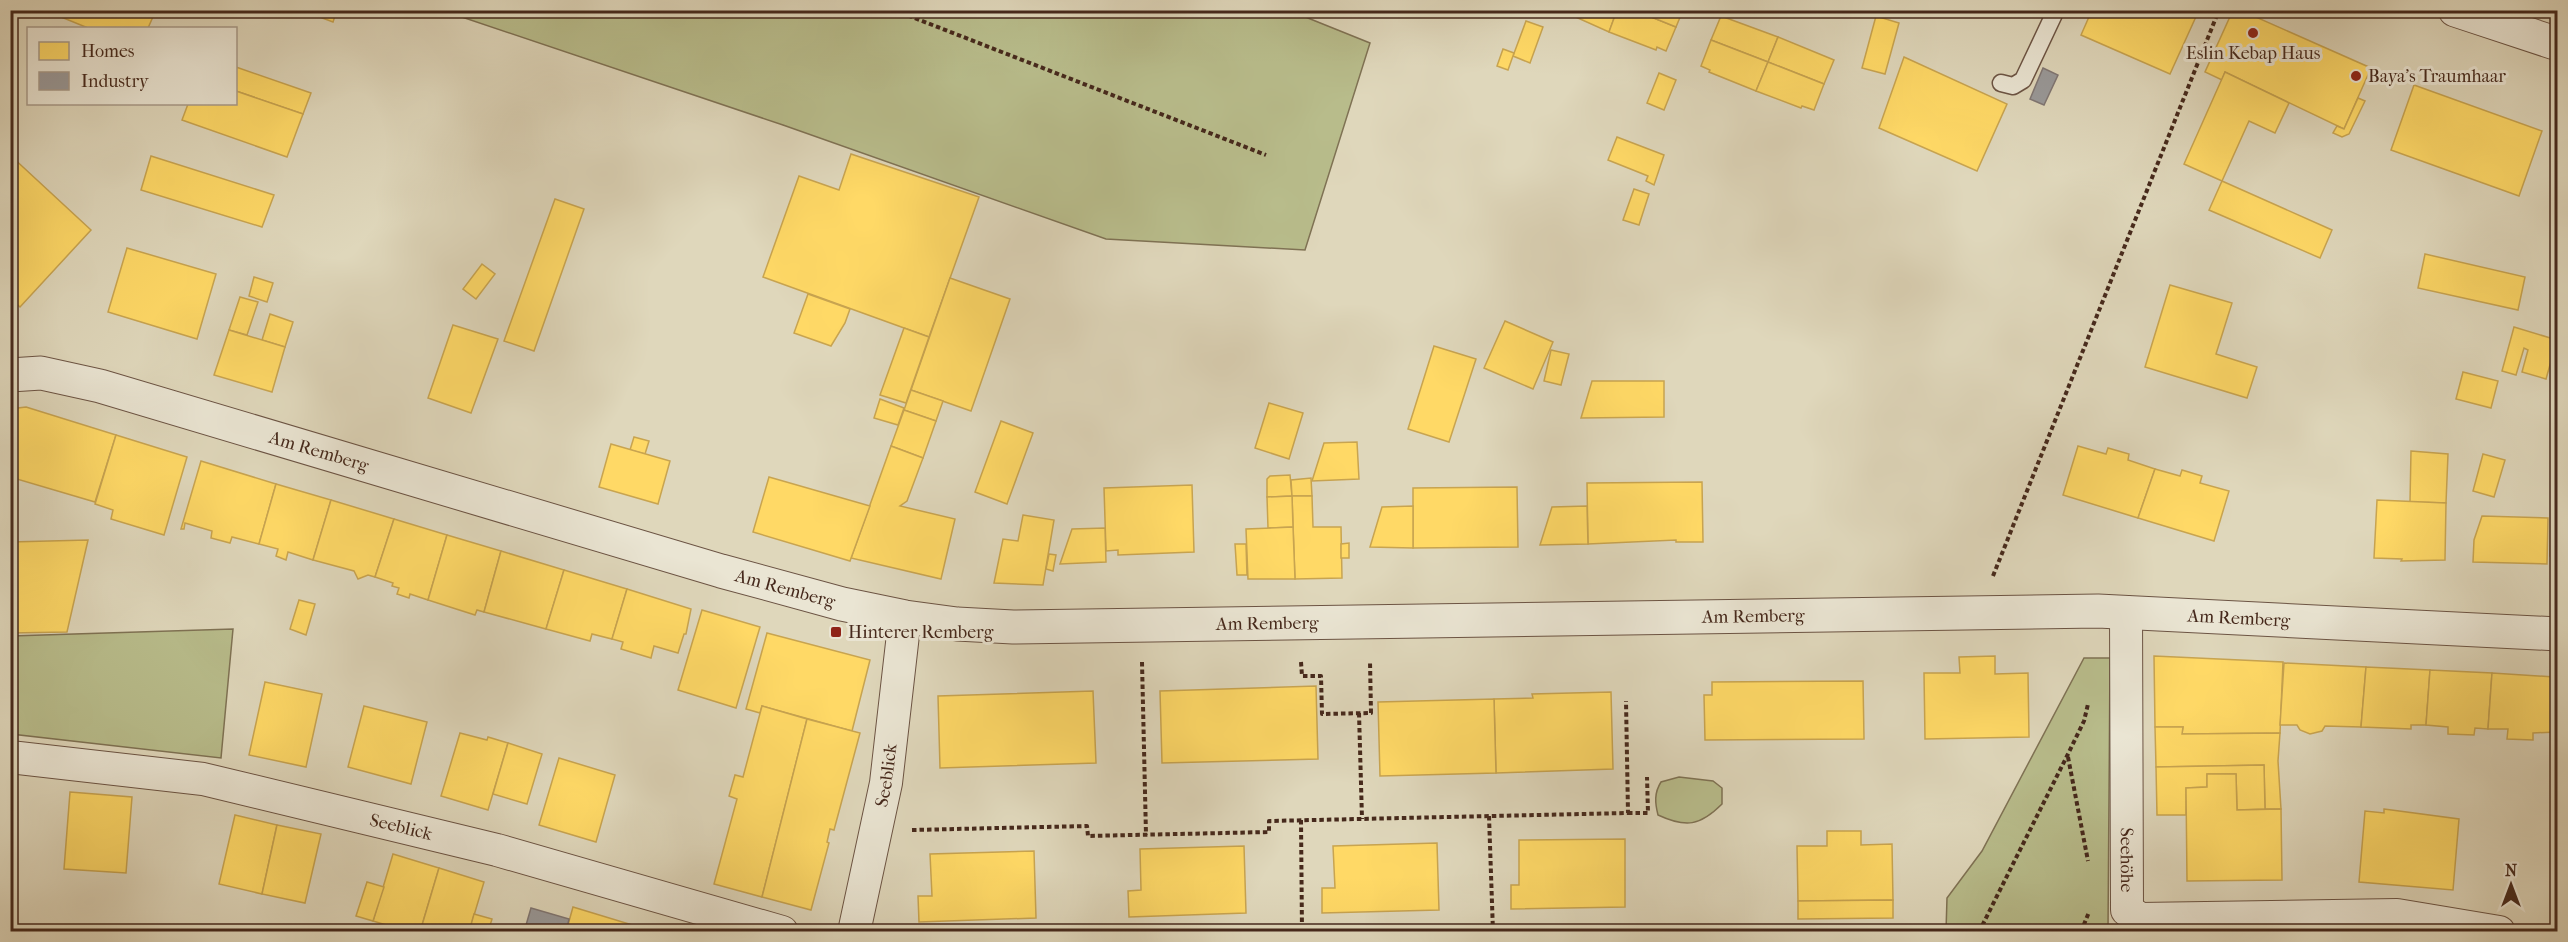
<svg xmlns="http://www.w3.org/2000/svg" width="2568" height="942" viewBox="0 0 2568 942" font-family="'IM FELL French Canon',serif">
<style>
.green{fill:#b8bc8b;stroke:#7f7254;stroke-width:1.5}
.homes{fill:#ffd966;stroke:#c8a450;stroke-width:1.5}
.industry{fill:#999;stroke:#807774;stroke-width:1.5}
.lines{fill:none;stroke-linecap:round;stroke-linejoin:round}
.service-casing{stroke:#6c5444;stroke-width:19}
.minor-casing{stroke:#6c5444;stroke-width:34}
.tertiary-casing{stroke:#6c5444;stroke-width:35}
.path{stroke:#46291c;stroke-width:4;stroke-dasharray:4.5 3;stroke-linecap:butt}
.service{stroke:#eae5d3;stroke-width:16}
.minor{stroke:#eae5d3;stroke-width:32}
.tertiary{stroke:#eae5d3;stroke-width:33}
.poi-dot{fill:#8f2418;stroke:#eae5d3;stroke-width:2}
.labels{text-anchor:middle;stroke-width:6;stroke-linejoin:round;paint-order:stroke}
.poi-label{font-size:18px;fill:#46291c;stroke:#eae5d3;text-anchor:start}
.street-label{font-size:18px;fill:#46291c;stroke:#eae5d3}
</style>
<rect width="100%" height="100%" fill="#dfd7bb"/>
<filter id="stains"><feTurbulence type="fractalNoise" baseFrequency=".00333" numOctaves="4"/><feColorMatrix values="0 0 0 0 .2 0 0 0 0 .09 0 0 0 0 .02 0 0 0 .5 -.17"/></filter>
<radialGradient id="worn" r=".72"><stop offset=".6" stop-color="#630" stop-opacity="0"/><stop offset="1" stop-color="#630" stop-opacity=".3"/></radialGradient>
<g class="green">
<polygon points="1288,10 1370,43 1305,250 1106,239 783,125 444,11"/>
<polygon points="233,629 221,758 11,734 11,636"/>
<polygon points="2084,658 2110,658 2108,931 1946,931 1947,898 1982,851"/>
<path d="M1679,777L1713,781L1722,788V804C1700,826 1686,828 1658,815C1655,803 1654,793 1661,782Z"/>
</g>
<g class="homes">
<polygon points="44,10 156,10 148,28 88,28"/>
<polygon points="301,10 337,10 333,22"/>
<polygon points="1560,10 1617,10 1609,32"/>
<polygon points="1617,10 1634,10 1676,27 1666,51 1657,47 1656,50 1609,32"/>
<polygon points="1634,10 1683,10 1676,27"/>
<polygon points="2092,10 2199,10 2170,74 2081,35"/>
<polygon points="2233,10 2240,10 2371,68 2344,129 2225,72 2222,80 2205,72"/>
<polygon points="1721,16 1778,37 1768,62 1711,40"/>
<polygon points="1876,16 1899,23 1885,74 1862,68"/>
<polygon points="1526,21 1543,27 1530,63 1513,56"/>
<polygon points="1778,37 1834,60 1824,84 1768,62"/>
<polygon points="1711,40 1768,62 1756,91 1709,72 1710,70 1701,66"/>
<polygon points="1503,49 1514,53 1508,70 1497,66"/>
<polygon points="1904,57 2007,104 1977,171 1879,128"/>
<polygon points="1768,62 1824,84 1814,110 1802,106 1801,108 1756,91"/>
<polygon points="236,67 311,93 303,114 236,91"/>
<polygon points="2225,72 2289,103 2275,133 2249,121 2222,181 2184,164"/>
<polygon points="1659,73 1676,80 1664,110 1647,103"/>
<polygon points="2414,85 2542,131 2519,196 2391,150"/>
<polygon points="236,91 303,114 287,157 182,120 188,104 236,104"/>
<polygon points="2358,98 2365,101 2349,134 2342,137 2333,133 2337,126 2344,129"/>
<polygon points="1617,137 1664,155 1654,185 1646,181 1648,176 1608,160"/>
<polygon points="851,154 979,197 929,337 763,277 799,176 839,190"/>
<polygon points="10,155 91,230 20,307 10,298"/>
<polygon points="151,156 274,195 262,227 141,190"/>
<polygon points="2222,181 2332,230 2320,258 2209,210"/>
<polygon points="1634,189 1649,194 1639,225 1623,220"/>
<polygon points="555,199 584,209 534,351 504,341"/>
<polygon points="127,248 216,274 197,339 108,312"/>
<polygon points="2425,254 2525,277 2518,310 2418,288"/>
<polygon points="482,264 495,274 476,299 463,289"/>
<polygon points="254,277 273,283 267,302 249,296"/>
<polygon points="950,278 1010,299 971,411 911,390"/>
<polygon points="2170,285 2232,303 2216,354 2257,367 2247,398 2145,367"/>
<polygon points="808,294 850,309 845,323 831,346 794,333"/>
<polygon points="240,297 258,302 247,335 229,330"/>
<polygon points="270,314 293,322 285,347 262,340"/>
<polygon points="1505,321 1553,342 1533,389 1484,368"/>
<polygon points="453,325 498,339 471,413 428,398"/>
<polygon points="2514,327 2557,340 2546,379 2522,372 2528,350 2524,348 2516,375 2502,371"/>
<polygon points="904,328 929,337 906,403 880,395"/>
<polygon points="229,330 285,347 272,392 214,375"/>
<polygon points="1434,346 1476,359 1449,442 1408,429"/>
<polygon points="1551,350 1569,354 1561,385 1544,381"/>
<polygon points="2463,372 2498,381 2491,408 2456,399"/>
<polygon points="1592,381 1664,381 1664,417 1581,418"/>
<polygon points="911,390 943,401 936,421 904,410"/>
<polygon points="880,399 904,408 898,425 874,418"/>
<polygon points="1269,403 1303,413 1289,459 1255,448"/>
<polygon points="26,407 116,435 95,502 10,477 10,409"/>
<polygon points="904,410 936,421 923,458 891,446"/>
<polygon points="1001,421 1033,433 1007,504 975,492"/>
<polygon points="116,435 187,457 164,535 111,519 113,510 95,504"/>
<polygon points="634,437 649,441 645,454 630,450"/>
<polygon points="1357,442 1359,479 1312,481 1324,443"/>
<polygon points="611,444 670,461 658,504 599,487"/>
<polygon points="891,446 923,458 907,501 900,506 955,519 941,579 851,558"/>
<polygon points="2078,446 2106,454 2108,448 2129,454 2128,460 2155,469 2138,518 2063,495"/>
<polygon points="2411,451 2448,454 2446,503 2410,502"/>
<polygon points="2483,454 2505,460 2494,497 2473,491"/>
<polygon points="201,461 276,484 259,544 232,537 230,543 211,538 212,531 185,523 184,529 181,529"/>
<polygon points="2155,469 2180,476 2182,470 2202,476 2200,483 2229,491 2214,541 2138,518"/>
<polygon points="1290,475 1292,496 1267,497 1267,479 1270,476"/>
<polygon points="769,477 870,506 850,561 753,532"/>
<polygon points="1311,478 1312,496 1292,496 1291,480"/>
<polygon points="1702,482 1703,542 1676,542 1676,540 1588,544 1587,483"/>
<polygon points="276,484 331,500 313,560 288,552 286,560 276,556 278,549 259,544"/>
<polygon points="1192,485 1194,552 1118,555 1118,550 1106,551 1104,488"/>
<polygon points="1517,487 1518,547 1413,548 1413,488"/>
<polygon points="1292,496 1312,496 1313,527 1341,527 1342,578 1295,579"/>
<polygon points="1292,496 1293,527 1268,528 1267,497"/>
<polygon points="331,500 394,519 375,577 368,575 358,579 354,571 313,560"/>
<polygon points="2377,500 2446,503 2445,560 2401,561 2402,559 2374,558"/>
<polygon points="1413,506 1413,548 1370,547 1382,507"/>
<polygon points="1587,506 1588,544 1540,545 1552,507"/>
<polygon points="1023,515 1054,520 1043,585 994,583 1003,539 1018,541"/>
<polygon points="2482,516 2548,518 2547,564 2473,562 2474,540"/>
<polygon points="394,519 447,535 428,600 410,594 409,598 397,594 399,588 392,586 393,583 375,577"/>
<polygon points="2551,519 2558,519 2558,556 2550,556"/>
<polygon points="1293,527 1295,579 1248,579 1246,529"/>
<polygon points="1105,528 1106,562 1060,564 1072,529"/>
<polygon points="447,535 501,551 484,612 477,610 475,615 428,600"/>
<polygon points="88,540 67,632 10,633 10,542"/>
<polygon points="1349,543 1349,558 1341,558 1341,544"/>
<polygon points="1235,544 1246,544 1247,575 1237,575"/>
<polygon points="501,551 564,570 546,629 484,612"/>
<polygon points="1049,554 1056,555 1053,571 1046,569"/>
<polygon points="564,570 627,589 612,639 592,634 590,641 546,629"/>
<polygon points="627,589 691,609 686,634 684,634 678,653 654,646 651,658 621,649 623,642 612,639"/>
<polygon points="299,600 315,604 306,635 290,629"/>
<polygon points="702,610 760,627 736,708 678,690"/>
<polygon points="767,633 870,660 852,731 762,706 760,713 746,709"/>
<polygon points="1995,656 1995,674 2028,673 2029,737 1925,739 1924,673 1960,673 1959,657"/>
<polygon points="2154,656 2283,662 2280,733 2182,734 2183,727 2155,727"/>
<polygon points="2284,663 2366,667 2361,727 2325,726 2322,731 2310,734 2300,730 2297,725 2280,725"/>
<polygon points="2366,667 2430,670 2426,725 2411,725 2411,729 2361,727"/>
<polygon points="2430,670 2492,673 2488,729 2475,728 2474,735 2448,734 2448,727 2426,725"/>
<polygon points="2492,673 2554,677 2556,732 2533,733 2533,740 2507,739 2508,729 2488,729"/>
<polygon points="2558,676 2558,732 2556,732 2554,677"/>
<polygon points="1863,681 1864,739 1705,740 1704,695 1712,695 1712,682"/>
<polygon points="265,682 322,694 306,767 249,755"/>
<polygon points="1316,686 1318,759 1162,763 1160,691"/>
<polygon points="1093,691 1096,763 940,768 938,696"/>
<polygon points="1611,692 1613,769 1496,773 1494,699 1533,698 1532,694"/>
<polygon points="1494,699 1496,773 1380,776 1378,702"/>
<polygon points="364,706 427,722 411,784 348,767"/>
<polygon points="762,706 807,719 762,897 714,884 737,799 729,796 735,775 743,777"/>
<polygon points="807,719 860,733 834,830 830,829 827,842 829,843 811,910 762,897"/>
<polygon points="2155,727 2183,727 2182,734 2280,733 2278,761 2281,809 2265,809 2264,765 2156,767"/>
<polygon points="460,733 487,740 488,737 508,743 488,810 441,796"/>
<polygon points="508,743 542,754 527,804 493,794"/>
<polygon points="559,758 615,775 596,842 539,825"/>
<polygon points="2264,765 2265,809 2237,810 2236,774 2207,774 2207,787 2186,788 2186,815 2157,815 2156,767"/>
<polygon points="2207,774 2236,774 2237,810 2281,809 2282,880 2187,881 2186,788 2207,787"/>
<polygon points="70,792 132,797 126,873 64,869"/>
<polygon points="2384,809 2459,819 2453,890 2359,882 2365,811 2384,813"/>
<polygon points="235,815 277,825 262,894 219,884"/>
<polygon points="277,825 321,834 305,903 262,894"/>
<polygon points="1827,831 1861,831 1861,845 1892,844 1893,900 1798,901 1797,846 1827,846"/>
<polygon points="1625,839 1625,907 1511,909 1511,885 1519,885 1519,840"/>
<polygon points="1437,843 1439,910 1322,913 1322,888 1335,888 1333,846"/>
<polygon points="1244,846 1246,913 1129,917 1128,891 1141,890 1140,849"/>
<polygon points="1034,851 1036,918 919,922 918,896 932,896 930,854"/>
<polygon points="393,854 439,868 420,932 409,932 373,921"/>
<polygon points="439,868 484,882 469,932 420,932"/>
<polygon points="367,882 384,887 373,921 356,916"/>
<polygon points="1893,900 1893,918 1798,919 1798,901"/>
<polygon points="573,907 639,927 638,932 566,932"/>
<polygon points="474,914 492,919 488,932 469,932"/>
</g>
<g class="industry">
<polygon points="2043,68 2058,75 2044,105 2030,99"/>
<polygon points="531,908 569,919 566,932 524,932"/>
</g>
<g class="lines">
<defs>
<polyline id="service" points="2001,83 2013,86 2023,80 2056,10"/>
<g id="minor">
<path id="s1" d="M2126,612L2127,910L2140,919L2397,915L2499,932"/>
<path id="s2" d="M10,757L203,779L497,850L782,932"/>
<path id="s3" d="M854,932L886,783L905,617"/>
</g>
<g id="tertiary">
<polyline points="2455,10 2558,44"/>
<path id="s4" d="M10,375L41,373L100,386L721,571L842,604L905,617L957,624L1013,627L2098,611L2558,634"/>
</g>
</defs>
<use href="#service" class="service-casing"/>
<use href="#minor" class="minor-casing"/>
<use href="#tertiary" class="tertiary-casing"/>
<g class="path">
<polyline points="894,10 1266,155"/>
<polyline points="1993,576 2219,10"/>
<polyline points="1142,662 1146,835"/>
<polyline points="1301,662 1302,676 1321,676 1322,714 1371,713 1370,661"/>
<polyline points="1359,713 1362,819"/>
<polyline points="2068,757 2088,861"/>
<polyline points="1628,813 1648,813 1647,777"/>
<polyline points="1489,816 1493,932"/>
<polyline points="1301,820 1302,932"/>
<polyline points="912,830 1087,826 1088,836 1269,832 1269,821 1628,813 1626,701"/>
<polyline points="1979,932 2067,756 2084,721 2088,704"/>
<polyline points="2081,932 2089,912"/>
</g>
<use href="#service" class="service"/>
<use href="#minor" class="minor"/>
<use href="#tertiary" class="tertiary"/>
</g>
<g class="poi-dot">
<circle cx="2253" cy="33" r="6"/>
<circle cx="2356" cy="76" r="6"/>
<rect x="830" y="626" width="12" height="12" rx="3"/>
</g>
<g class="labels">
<g class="poi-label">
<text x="2253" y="59" text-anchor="middle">Eslin Kebap Haus</text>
<text x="2368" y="82">Baya's Traumhaar</text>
<text x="848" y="638">Hinterer Remberg</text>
</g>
<g class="street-label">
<text dy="6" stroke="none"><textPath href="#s4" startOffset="320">Am Remberg</textPath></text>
<text dy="6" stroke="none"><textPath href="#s4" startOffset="806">Am Remberg</textPath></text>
<text dy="6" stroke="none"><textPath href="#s4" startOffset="1778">Am Remberg</textPath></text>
<text dy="6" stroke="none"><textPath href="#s4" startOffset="2264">Am Remberg</textPath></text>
<text dy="6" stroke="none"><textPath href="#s4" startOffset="1292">Am Remberg</textPath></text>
<text dy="6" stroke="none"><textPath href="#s3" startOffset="160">Seeblick</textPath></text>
<text dy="6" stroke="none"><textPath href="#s2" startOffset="398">Seeblick</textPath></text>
<text dy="6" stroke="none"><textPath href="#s1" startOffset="248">Seehöhe</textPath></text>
</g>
</g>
<rect width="2568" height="942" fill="none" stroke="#dfd7bb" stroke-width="36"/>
<rect x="12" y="12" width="2544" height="918" fill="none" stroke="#46291c" stroke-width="3"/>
<rect x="18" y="18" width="2532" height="906" fill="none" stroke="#46291c" stroke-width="1.5"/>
<rect x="27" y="27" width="210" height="78" fill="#eae5d3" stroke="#a89a8a" stroke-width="1.5"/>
<rect x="39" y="42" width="30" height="18" fill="#ffd966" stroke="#a89a8a" stroke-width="1.5"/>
<text x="81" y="57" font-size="18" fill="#46291c">Homes</text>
<rect x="39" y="72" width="30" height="18" fill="#999999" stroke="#a89a8a" stroke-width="1.5"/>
<text x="81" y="87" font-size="18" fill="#46291c">Industry</text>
<g transform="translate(2511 885)" stroke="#eae5d3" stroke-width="4.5" paint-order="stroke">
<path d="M0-4.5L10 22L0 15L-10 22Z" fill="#46291c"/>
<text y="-9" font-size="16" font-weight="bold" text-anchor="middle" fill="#46291c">N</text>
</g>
<rect width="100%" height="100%" filter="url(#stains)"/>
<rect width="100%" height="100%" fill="url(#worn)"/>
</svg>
